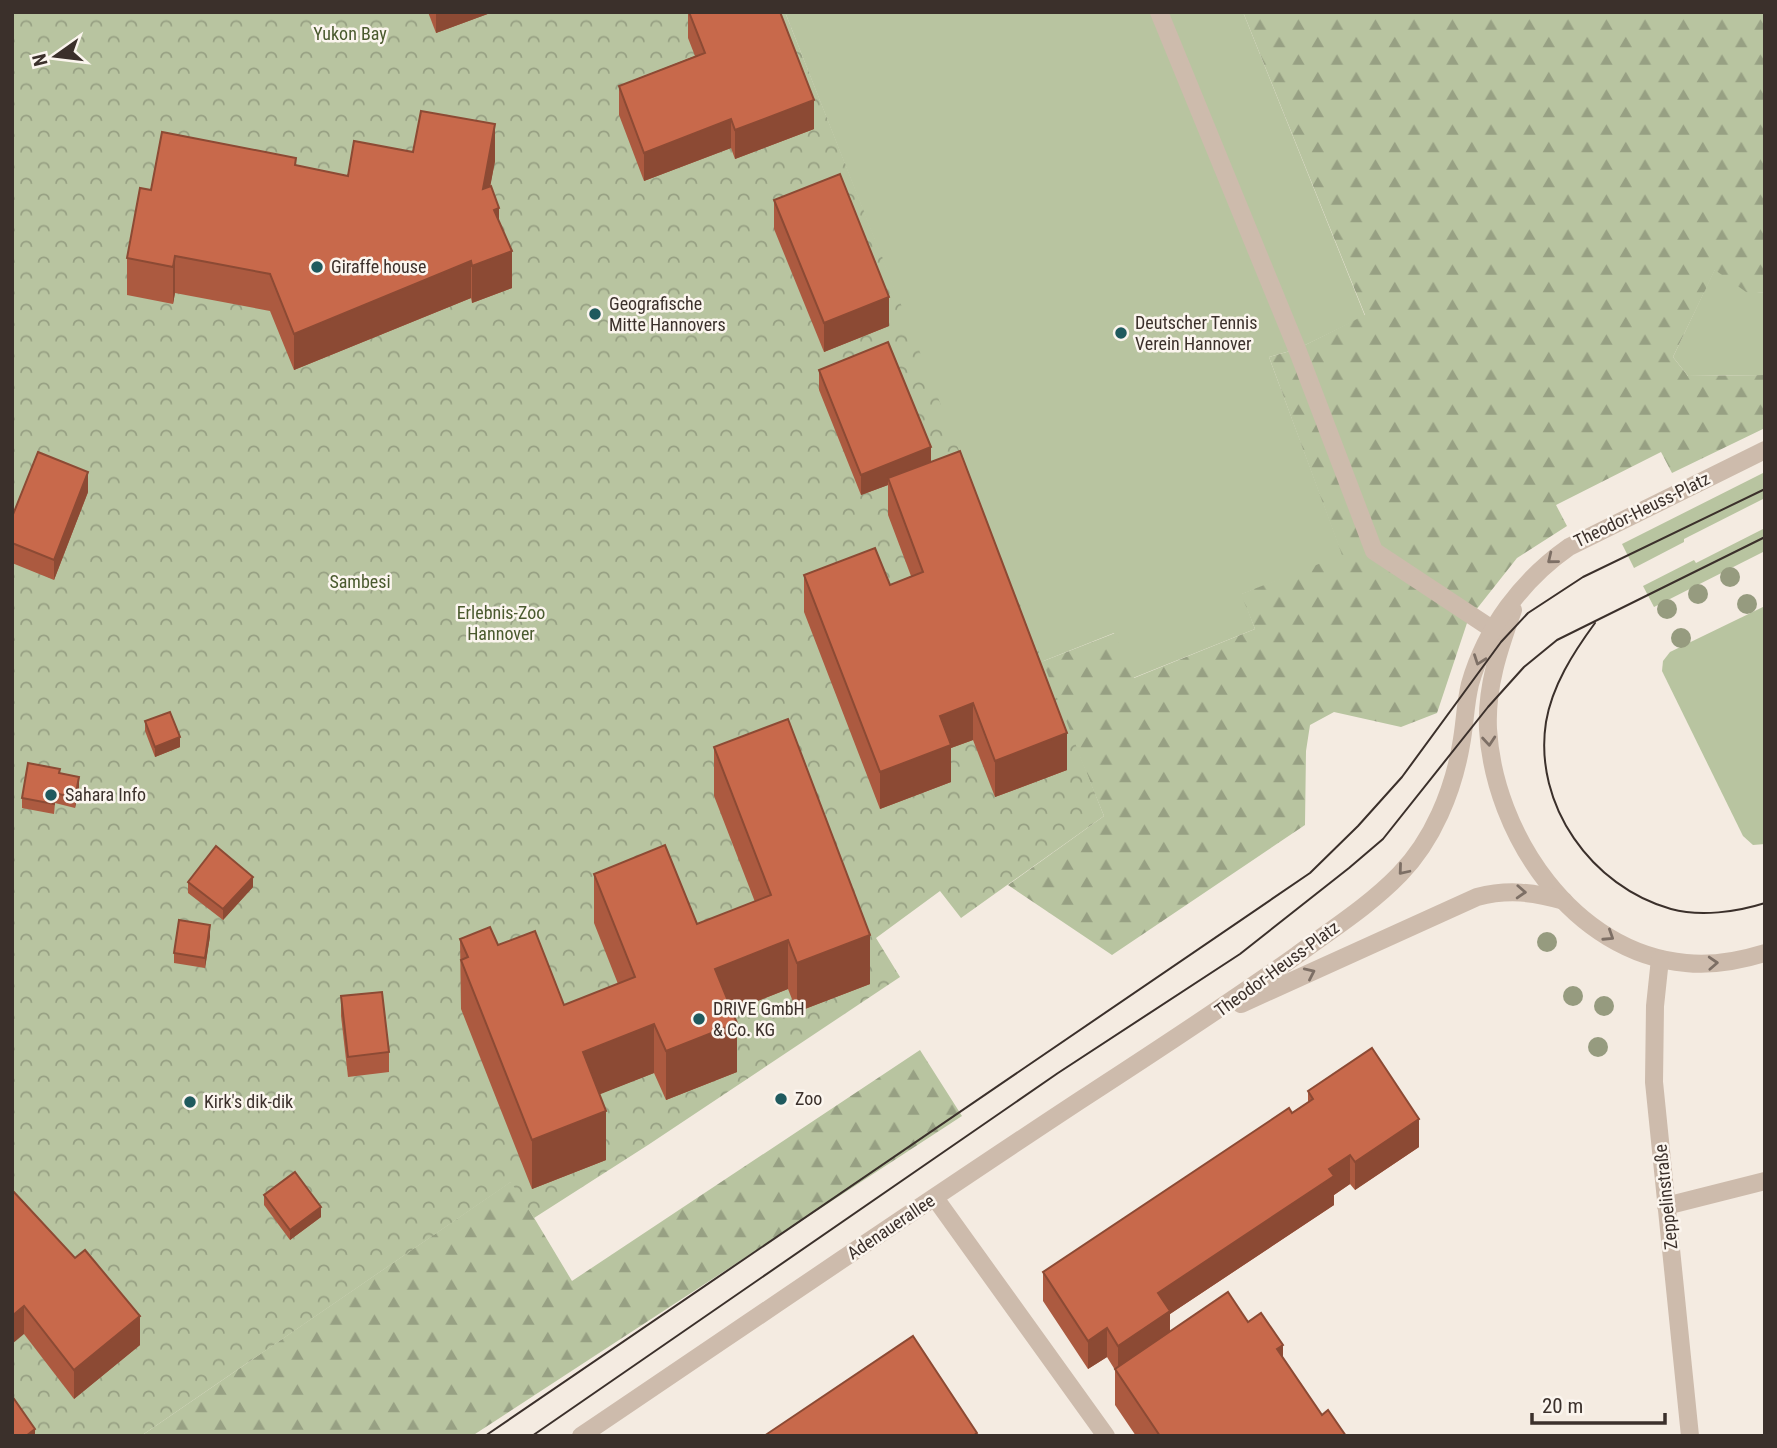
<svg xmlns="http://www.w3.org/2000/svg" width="1777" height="1448" viewBox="0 0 1777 1448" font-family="'Roboto Condensed',sans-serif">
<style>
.green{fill:#b8c4a0}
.forest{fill:url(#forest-firs)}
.park{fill:url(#park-crowns)}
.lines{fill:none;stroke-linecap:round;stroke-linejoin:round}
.minor{stroke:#cdbbac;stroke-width:18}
.tram{stroke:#3b302b;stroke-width:2}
.tree{fill:#969b7f}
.wall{fill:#ac5a40}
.shaded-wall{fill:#8c4a34}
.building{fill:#c8694b;stroke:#8c4a34;stroke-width:2}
.oneway{stroke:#7d6f65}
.poi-dot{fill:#1f5a5e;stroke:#fbf5ee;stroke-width:2.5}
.labels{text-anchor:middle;stroke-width:5;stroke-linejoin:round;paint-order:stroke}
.park-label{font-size:18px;fill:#4a5a2e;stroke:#fbf5ee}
.poi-label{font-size:18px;fill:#3b302b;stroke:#fbf5ee;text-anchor:start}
.street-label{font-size:18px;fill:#3b302b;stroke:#fbf5ee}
</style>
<defs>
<pattern id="forest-firs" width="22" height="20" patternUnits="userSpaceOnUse" patternTransform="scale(1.75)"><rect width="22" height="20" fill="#b8c4a0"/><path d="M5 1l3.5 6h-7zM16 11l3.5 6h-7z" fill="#97a083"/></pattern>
<pattern id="park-crowns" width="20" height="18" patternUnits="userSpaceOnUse" patternTransform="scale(1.75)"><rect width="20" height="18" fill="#b8c4a0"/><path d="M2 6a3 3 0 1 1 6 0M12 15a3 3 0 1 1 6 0" fill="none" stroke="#97a083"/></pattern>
</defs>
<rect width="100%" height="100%" fill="#f4ebe1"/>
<g class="green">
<polygon points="785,12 1243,12 1365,316 1297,349 1269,357 1343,556 1242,594 1255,629 1133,678 1114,633 1041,662"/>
<polygon points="1715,269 1749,293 1765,292 1765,375 1688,376 1673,357"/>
<polygon points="1765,472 1765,498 1684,539 1684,542 1634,568 1622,544"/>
<polygon points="1765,528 1765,551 1654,607 1643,586 1694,560 1696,563"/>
<polygon points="1765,606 1765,844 1753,845 1743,836 1662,671 1663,661 1670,652"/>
</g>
<g class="forest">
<polygon points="1243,12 1765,12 1765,292 1749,294 1715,270 1673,357 1688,376 1765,375 1765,428 1672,473 1661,452 1556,505 1567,526 1517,558 1468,620 1437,713 1401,727 1334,712 1310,725 1306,751 1305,825 1112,955 1008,885 1104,816 1041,662 1115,633 1134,678 1255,629 1241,594 1342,555 1269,357 1297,349 1365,315"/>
<polygon points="920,1050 962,1116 472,1436 141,1436 512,1181 572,1281"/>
</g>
<polygon class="park" points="12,12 785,12 1104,816 961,918 940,891 876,938 900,977 648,1145 534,1218 511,1182 141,1436 12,1436"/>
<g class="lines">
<g class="minor">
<polyline points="1159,12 1297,349 1374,551 1492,629"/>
<path d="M1513,610C1499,649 1486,687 1488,729C1494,834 1573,953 1686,963C1713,966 1739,961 1765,953"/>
<polyline points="1660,959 1655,1006 1654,1082 1690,1436"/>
<path d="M1241,1004L1477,897C1508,889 1534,892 1564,901"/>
<polyline points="935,1198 1106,1436"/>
<polyline points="1666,1206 1765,1181"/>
<path d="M581,1436C747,1324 912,1211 1079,1101C1153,1053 1225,1006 1297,955C1332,929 1369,906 1400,874C1433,840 1453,791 1461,745C1465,725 1465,704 1470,684C1486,628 1522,580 1569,547L1765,450"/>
</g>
<g class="tram">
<path d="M1595,623C1573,653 1552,686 1546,722C1533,805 1592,887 1671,909C1700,917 1737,912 1765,903"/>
<polyline points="485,1436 1310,873 1358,826 1402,777 1501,642 1528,613 1583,577 1765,489"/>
<polyline points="532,1436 1058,1073 1240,954 1349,868 1383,839 1488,707 1524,667 1557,640 1765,537"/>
</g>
</g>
<g class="tree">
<circle cx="1730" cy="577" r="10"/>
<circle cx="1698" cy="594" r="10"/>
<circle cx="1747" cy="604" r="10"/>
<circle cx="1667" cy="609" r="10"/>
<circle cx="1681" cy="638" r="10"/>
<circle cx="1547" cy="942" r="10"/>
<circle cx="1573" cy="996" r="10"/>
<circle cx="1604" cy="1006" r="10"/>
<circle cx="1598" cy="1047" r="10"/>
</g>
<g class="wall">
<polygon points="428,12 493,12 436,33"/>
<polygon points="688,12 780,12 814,129 735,159 731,148 644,181 619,115 619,86 695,56 688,38"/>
<polygon points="413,152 495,161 490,186 499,223 512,288 472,303 471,298 294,370 270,311 175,293 173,304 127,295 127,258 151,190 296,166 348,176"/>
<polygon points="774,200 889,326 824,352 774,229"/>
<polygon points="819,370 931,462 1067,770 995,797 973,740 951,748 951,782 880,809 804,612 804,575 890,585 911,576 888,515 888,485 861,495 819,390"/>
<polygon points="88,492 54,580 12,563 12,517"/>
<polygon points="145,721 180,747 155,757 145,731"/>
<polygon points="714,747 870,984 797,1012 788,989 732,1011 737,1072 666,1100 654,1073 599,1094 606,1160 532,1189 461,1009 460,939 498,945 564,1005 618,984 594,923 594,874 697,924 755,902 714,796"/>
<polygon points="60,773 79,788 75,808 55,803 54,814 22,808 22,798"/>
<polygon points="188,882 253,887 223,920 188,893"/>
<polygon points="210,936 205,968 174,963 174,953"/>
<polygon points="341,996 389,1052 389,1072 348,1077 341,1016"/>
<polygon points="1308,1091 1419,1147 1355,1190 1350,1184 1334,1195 1334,1205 1170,1314 1170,1331 1248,1322 1283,1358 1322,1415 1346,1436 1136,1436 1115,1405 1115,1370 1107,1357 1088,1369 1043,1301 1043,1272 1308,1102"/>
<polygon points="12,1190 140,1345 74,1399 24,1334"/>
<polygon points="264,1195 321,1217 290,1240 264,1205"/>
</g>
<g class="shaded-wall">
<polygon points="438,12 493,12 436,33 436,13"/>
<polygon points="814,100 814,129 735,159 735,130"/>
<polygon points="731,119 731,148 644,181 644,153"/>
<polygon points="495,124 495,161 483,225 483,189"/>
<polygon points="499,208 499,244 494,210"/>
<polygon points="512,251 512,288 472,303 472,266"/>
<polygon points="175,256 175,293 173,304 173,267"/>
<polygon points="471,261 471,298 294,370 294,334"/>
<polygon points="889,297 889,326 824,352 824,323"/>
<polygon points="931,447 931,467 888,478 888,485 861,495 861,475"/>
<polygon points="88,472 88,492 54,580 54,560"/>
<polygon points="973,703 973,740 951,748 951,782 880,809 880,772 940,716"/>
<polygon points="1067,733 1067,770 995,797 995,761"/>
<polygon points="180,737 180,747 155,757 155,747"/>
<polygon points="79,777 79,788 75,808 75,798"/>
<polygon points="253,877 253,887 223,920 223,909"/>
<polygon points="210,925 210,936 205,968 205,958"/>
<polygon points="870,935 870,984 797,1012 797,963"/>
<polygon points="788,940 788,989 715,1018 715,969"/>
<polygon points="737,1023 737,1072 666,1100 666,1051"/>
<polygon points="654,1024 654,1073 583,1101 583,1052"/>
<polygon points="606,1111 606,1160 532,1189 532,1140"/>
<polygon points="1419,1119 1419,1147 1355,1190 1355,1162"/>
<polygon points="1350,1155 1350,1184 1334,1195 1334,1205 1170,1314 1170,1339 1118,1375 1118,1346 1158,1293"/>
<polygon points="321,1207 321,1217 290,1240 290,1230"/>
<polygon points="24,1306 24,1334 12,1344 12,1316"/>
<polygon points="140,1316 140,1345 74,1399 74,1370"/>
<polygon points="1107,1328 1107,1357 1088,1369 1088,1341"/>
<polygon points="1283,1345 1283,1381 1277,1349"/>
<polygon points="35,1429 35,1436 26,1436"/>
</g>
<g class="building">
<polygon points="689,12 780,12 814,100 735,130 731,119 644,153 619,86 705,53"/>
<polygon points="421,111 495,124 483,189 491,186 499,208 494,210 512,251 472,266 471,261 294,334 270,274 175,256 173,267 127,258 140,188 151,190 162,132 296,158 295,165 348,176 354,141 413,152"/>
<polygon points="840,174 889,297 824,323 774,200"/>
<polygon points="888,342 931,447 861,475 819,370"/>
<polygon points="960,451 1067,733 995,761 973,703 940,716 951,745 880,772 804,575 875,548 890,585 923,572 888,478"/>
<polygon points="38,452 88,472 54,560 12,543 12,517"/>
<polygon points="170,712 180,737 155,747 145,721"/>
<polygon points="788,719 870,935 797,963 788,940 715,969 737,1023 666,1051 654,1024 583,1052 606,1111 532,1140 461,960 468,957 460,939 490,927 498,945 535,931 564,1005 635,977 594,874 665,845 697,924 771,895 714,747"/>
<polygon points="28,763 60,769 59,773 79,777 75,798 55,793 54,804 22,798"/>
<polygon points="216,846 253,877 223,909 188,882"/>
<polygon points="179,920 210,925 205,958 174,953"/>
<polygon points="382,992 389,1052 348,1057 341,996"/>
<polygon points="1372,1048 1419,1119 1355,1162 1350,1155 1329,1169 1334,1176 1158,1293 1170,1311 1118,1346 1107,1328 1088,1341 1043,1272 1289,1108 1292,1113 1313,1099 1308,1091"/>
<polygon points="295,1172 321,1207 290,1230 264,1195"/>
<polygon points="12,1190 75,1258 85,1250 140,1316 74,1370 24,1306 12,1316"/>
<polygon points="1228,1292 1248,1322 1261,1313 1283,1345 1277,1349 1322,1415 1328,1410 1346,1436 1160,1436 1115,1369"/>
<polygon points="913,1336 977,1433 973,1436 764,1436"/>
<polygon points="12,1396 35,1429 26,1436 12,1436"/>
</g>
<defs><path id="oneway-chevron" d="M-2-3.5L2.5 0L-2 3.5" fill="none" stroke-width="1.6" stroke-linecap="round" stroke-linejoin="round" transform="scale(1.75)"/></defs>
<g class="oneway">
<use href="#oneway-chevron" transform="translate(1552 559) rotate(141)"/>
<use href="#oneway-chevron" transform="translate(1479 660) rotate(110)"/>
<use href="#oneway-chevron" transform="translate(1489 741) rotate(85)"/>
<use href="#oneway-chevron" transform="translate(1403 870) rotate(130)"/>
<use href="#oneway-chevron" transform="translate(1521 892) rotate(3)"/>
<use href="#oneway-chevron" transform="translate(1609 936) rotate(33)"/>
<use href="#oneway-chevron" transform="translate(1713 963) rotate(-3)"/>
<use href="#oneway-chevron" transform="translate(1310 973) rotate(-25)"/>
</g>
<g class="poi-dot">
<circle cx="317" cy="267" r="7"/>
<circle cx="595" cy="314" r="7"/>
<circle cx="1121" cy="333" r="7"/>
<circle cx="51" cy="795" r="7"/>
<circle cx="699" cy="1019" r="7"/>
<circle cx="781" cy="1099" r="7"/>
<circle cx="190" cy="1102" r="7"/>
</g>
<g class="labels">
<g class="park-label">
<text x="350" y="40">Yukon Bay</text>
<text x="360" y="588">Sambesi</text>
<text x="501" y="619">Erlebnis-Zoo<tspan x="501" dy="21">Hannover</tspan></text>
</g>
<g class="poi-label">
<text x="331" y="273">Giraffe house</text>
<text x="609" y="310">Geografische<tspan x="609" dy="21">Mitte Hannovers</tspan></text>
<text x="1135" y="329">Deutscher Tennis<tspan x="1135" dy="21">Verein Hannover</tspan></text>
<text x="65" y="801">Sahara Info</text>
<text x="713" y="1015">DRIVE GmbH<tspan x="713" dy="21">&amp; Co. KG</tspan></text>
<text x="795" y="1105">Zoo</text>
<text x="204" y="1108">Kirk's dik-dik</text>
</g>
<g class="street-label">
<text transform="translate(1642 510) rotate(-26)" y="6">Theodor-Heuss-Platz</text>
<text transform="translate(1277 969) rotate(-36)" y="6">Theodor-Heuss-Platz</text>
<text transform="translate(1666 1197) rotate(-96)" y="6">Zeppelinstraße</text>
<text transform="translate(891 1227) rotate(-34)" y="6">Adenauerallee</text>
</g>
</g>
<rect width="1777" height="1448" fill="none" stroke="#3b302b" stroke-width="28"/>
<g transform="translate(56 56) rotate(256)" stroke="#fbf5ee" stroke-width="5" paint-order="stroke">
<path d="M0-5L12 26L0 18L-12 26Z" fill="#3b302b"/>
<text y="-10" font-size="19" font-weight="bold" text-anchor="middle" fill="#3b302b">N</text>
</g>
<path d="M1532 1413v10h133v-10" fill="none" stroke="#3b302b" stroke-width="3.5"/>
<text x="1542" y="1413" font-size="21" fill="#3b302b" stroke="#fbf5ee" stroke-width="5" paint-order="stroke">20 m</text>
</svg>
